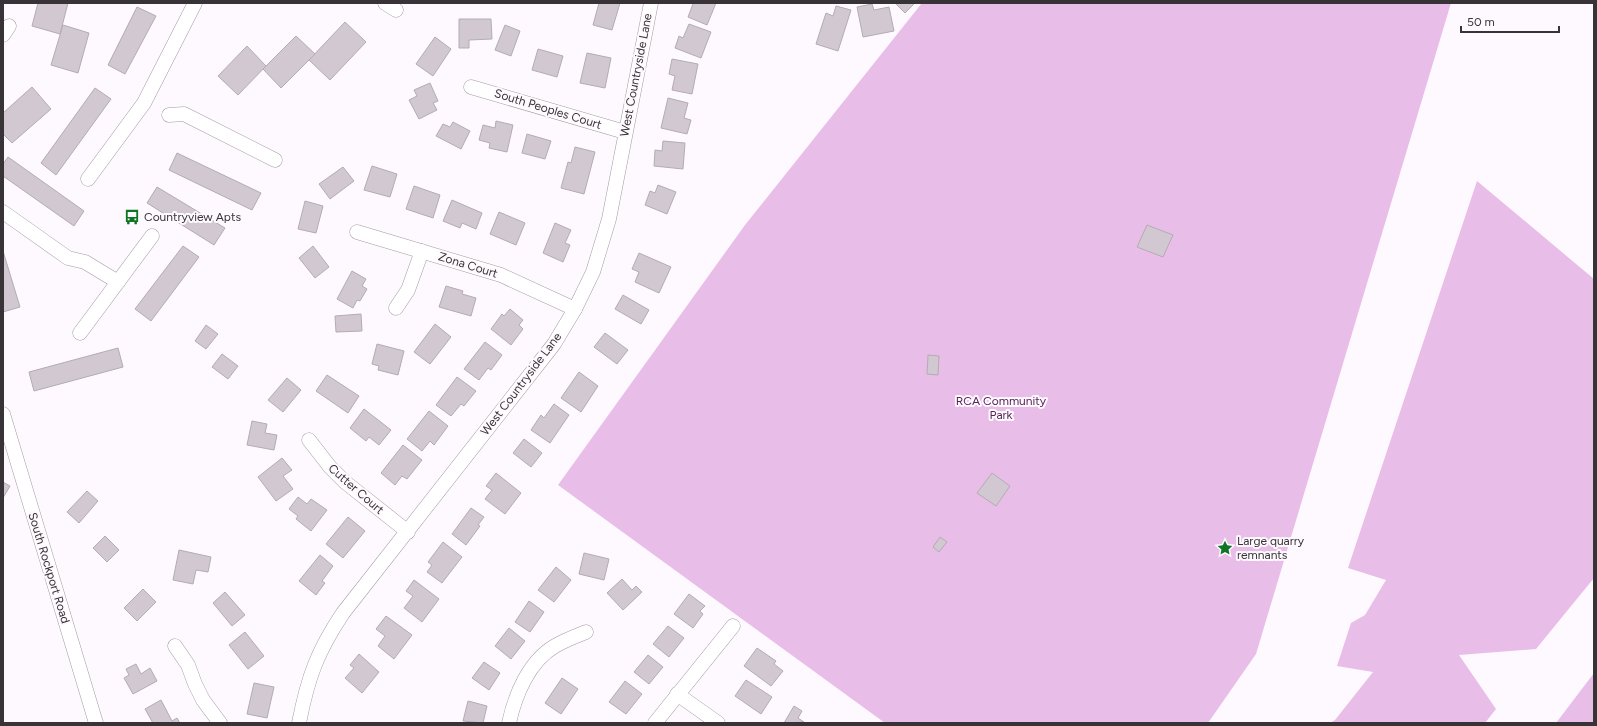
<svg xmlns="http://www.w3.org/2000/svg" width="1597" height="726" viewBox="0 0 1597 726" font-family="Figtree,sans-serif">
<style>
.green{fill:#e8bde8}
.building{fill:#d1c8d1;stroke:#b4abb4}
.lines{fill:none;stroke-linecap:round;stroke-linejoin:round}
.minor-casing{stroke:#a49ca4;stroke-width:15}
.minor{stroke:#fff;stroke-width:14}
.labels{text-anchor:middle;stroke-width:4;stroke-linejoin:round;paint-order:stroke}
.street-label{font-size:12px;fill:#373336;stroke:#fef9fe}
.poi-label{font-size:12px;fill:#373336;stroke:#fef9fe;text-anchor:start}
.park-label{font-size:12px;fill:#572459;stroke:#fef9fe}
</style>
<rect width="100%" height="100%" fill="#fef9fe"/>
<g class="green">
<polygon points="922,3 1451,3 1256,654 1208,723 885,723 558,485 745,225"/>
<polygon points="1477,181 1594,279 1594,578 1536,649 1459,655 1496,709 1485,723 1330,723 1335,720 1373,672 1337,666 1351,623 1365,615 1386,580 1348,568"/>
<polygon points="1594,673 1594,723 1556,723"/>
</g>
<g class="building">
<polygon points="38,3 68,3 60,34 32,26"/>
<polygon points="599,3 620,3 612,30 593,25"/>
<polygon points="690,3 716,3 707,25 688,17 693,4"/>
<polygon points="895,3 915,3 905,13"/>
<polygon points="872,4 874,10 889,7 894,31 863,37 857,7"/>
<polygon points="836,6 851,10 838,51 816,44 826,13 833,16"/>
<polygon points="137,7 156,16 125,74 108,65"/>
<polygon points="459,19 491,19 492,39 469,40 469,48 459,48"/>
<polygon points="345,22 366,42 330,80 309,60"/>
<polygon points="689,24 711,32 701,58 675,48 679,36 683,38"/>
<polygon points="63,25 89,33 78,73 51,65"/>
<polygon points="505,25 520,31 511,56 495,50"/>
<polygon points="296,36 315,54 281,88 263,69"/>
<polygon points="435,37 451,49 433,76 416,64"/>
<polygon points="247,46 266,66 238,95 218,76"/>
<polygon points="538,49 563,56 557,77 532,70"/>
<polygon points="587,53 611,58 605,88 580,83"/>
<polygon points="672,59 698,64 692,94 672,90 675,76 669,74"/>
<polygon points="430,83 438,101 433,103 437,110 419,119 409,100 417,96 414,90"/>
<polygon points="32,87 51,109 12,143 3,134 3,113"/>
<polygon points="95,88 111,99 56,175 41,163"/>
<polygon points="668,98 688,103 684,118 691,120 687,134 661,128"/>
<polygon points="496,121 513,125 507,152 489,148 490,143 479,140 483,125 495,128"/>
<polygon points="453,122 470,131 461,149 436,136 443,124 450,127"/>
<polygon points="527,134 551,141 545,159 522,153"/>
<polygon points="663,141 685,143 683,169 654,166 655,150 662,151"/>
<polygon points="575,147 595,152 584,194 561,188 568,162 571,163"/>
<polygon points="177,153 261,193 252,210 169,170"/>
<polygon points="8,157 84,211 74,226 3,176 3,164"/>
<polygon points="372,166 397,174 390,197 364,190"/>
<polygon points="343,167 354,181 330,199 319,184"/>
<polygon points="658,185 676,192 667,214 645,205 650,191 655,193"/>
<polygon points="414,186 440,195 433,218 406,209"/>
<polygon points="157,187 225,228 214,245 147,203"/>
<polygon points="452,200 482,213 476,229 462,223 460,228 443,221"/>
<polygon points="305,201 323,206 316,233 298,229"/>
<polygon points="499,212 525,223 516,245 490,234"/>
<polygon points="555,223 571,230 565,243 570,245 563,262 543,253"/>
<polygon points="1147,225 1173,235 1163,257 1137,247"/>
<polygon points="183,246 199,257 151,321 135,309"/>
<polygon points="313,246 329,267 315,278 299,258"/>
<polygon points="3,251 20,307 3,312"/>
<polygon points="639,253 671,267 659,293 635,282 639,272 632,269"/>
<polygon points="352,271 366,279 362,286 367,289 360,301 357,300 353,308 337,299"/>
<polygon points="446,286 463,291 462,294 476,298 471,316 439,307"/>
<polygon points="623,295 649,310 641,324 615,309"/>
<polygon points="510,309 523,320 519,325 523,329 511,345 491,329 502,314 504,316"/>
<polygon points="361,314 362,331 336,332 335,316"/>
<polygon points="435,324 451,337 430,364 414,352"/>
<polygon points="206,325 218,334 206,349 195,341"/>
<polygon points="605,333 628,350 617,364 594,347"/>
<polygon points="485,342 502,355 491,370 488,368 479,380 464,369"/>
<polygon points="377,344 404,351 398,375 378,370 379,366 372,364"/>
<polygon points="118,348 123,367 34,391 29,372"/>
<polygon points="222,354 238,366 228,379 212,367"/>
<polygon points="928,355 939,356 938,375 927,374"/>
<polygon points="579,372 598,386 581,412 561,398"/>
<polygon points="327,375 359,396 348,413 316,391"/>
<polygon points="457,377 476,391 464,406 461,404 451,416 436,405"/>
<polygon points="287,378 301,390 283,412 268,400"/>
<polygon points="554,404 569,415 550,443 531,430 541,415 544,418"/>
<polygon points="364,409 391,430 379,445 369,437 366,441 350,428"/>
<polygon points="429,411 448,426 434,445 430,441 422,451 407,439"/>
<polygon points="252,421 267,424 265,433 277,435 274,450 247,445"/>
<polygon points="524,439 542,453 531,467 513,453"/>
<polygon points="403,445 422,460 407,479 402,476 395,485 381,473"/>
<polygon points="282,458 292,470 283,476 293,489 276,501 258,477"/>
<polygon points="496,473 521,493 505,514 485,499 492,490 486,486"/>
<polygon points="992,473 1010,486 996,506 977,493"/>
<polygon points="3,482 10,486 3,498"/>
<polygon points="87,491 98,501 79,523 67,512"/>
<polygon points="298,497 307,504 311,499 327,510 311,531 296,519 298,516 289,509"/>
<polygon points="471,508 484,517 478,525 480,526 466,545 452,534"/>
<polygon points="348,517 365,531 343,558 326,544"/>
<polygon points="105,536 119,550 107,562 93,548"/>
<polygon points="940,537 947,542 939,552 933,547"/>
<polygon points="443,542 462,557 442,583 427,572 432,565 428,562"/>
<polygon points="179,550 211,557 208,572 196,570 193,584 173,580"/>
<polygon points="584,553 609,559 604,580 579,574"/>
<polygon points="320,555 333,566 322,581 325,583 316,595 299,581"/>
<polygon points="556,567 571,580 554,602 538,590"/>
<polygon points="622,579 632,590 636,586 642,592 623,610 607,593"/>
<polygon points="414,580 439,599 422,622 404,608 413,596 406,591"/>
<polygon points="143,589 156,602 137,621 124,608"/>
<polygon points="225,592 245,615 232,626 213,603"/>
<polygon points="689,594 705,606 700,611 703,614 693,628 674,614"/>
<polygon points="529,601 544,612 530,632 515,622"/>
<polygon points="386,616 412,635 394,659 378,646 385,636 376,629"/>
<polygon points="668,626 684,638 669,657 653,644"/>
<polygon points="509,628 525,641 511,659 495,646"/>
<polygon points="245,632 264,656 248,669 229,645"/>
<polygon points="757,648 776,661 774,664 783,671 771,686 744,666"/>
<polygon points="359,654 379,672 362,693 345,678 354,668 350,665"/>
<polygon points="648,655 663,667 649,684 634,672"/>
<polygon points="484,662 500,673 489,690 472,678"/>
<polygon points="136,664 141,674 150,668 157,681 133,694 124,678 129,675 126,669"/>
<polygon points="562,678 578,689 561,714 545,703"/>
<polygon points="746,680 772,697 761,714 735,696"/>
<polygon points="625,681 642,694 626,714 609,702"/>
<polygon points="254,683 274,687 267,718 247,714"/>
<polygon points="161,700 172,721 177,718 180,723 153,723 145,709"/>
<polygon points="468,701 487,706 483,723 463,721"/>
<polygon points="794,706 802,711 798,718 804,722 784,723"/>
</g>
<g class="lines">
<defs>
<g id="minor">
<polyline points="385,3 396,10"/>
<polyline points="3,35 9,26"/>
<polyline points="471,87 625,132"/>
<polyline points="169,115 184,114 275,160"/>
<polyline points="88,179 144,103 195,3"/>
<polyline points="3,212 68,258 85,262 118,282"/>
<polyline points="357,232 501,275 575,309"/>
<polyline points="396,308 408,290 422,251"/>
<polyline points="80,333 152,236"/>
<polyline points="3,414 96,723"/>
<polyline points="309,440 330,467 345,482 408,532"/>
<polyline points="175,646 188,665 195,684 203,700 220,723"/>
<polyline points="677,694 718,723"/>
<path d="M299,723C308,677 317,652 343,613L554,344L575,309L593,272L609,219L651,3"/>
<path d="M509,723C515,695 529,661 555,646C565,640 576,636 586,632"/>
<polyline points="655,723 733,626"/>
</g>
</defs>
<use href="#minor" class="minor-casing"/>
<use href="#minor" class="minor"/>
</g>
<defs>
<symbol id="bus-bare" viewBox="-9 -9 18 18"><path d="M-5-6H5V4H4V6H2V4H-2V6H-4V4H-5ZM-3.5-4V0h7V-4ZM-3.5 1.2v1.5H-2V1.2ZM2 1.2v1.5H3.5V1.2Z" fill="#0e7526" stroke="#fef9fe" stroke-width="2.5" paint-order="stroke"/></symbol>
<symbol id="sight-bare" viewBox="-9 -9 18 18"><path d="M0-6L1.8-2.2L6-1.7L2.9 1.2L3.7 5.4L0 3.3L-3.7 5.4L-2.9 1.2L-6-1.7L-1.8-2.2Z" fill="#0e7526" stroke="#fef9fe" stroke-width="2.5" paint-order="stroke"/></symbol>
</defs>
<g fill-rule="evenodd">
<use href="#bus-bare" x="121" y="206" width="22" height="22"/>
<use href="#sight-bare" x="1214" y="537" width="22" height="22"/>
</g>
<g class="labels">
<g class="street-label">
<text transform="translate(636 75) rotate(-79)" y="4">West Countryside Lane</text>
<text transform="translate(548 109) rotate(17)" y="4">South Peoples Court</text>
<text transform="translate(468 265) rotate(17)" y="4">Zona Court</text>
<text transform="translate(521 384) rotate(-53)" y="4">West Countryside Lane</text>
<text transform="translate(356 489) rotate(41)" y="4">Cutter Court</text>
<text transform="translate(49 568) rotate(73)" y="4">South Rockport Road</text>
</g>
<g class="poi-label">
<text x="144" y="221">Countryview Apts</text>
<text x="1237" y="545">Large quarry<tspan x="1237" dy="14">remnants</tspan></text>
</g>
<g class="park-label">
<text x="1001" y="405">RCA Community<tspan x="1001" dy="14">Park</tspan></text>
</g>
</g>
<rect width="1597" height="726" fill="none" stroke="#373336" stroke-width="8"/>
<path d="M1461 26v6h98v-6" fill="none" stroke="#373336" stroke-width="2"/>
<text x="1467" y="26" font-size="12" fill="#373336" stroke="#fef9fe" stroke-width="3" paint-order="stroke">50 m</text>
</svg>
